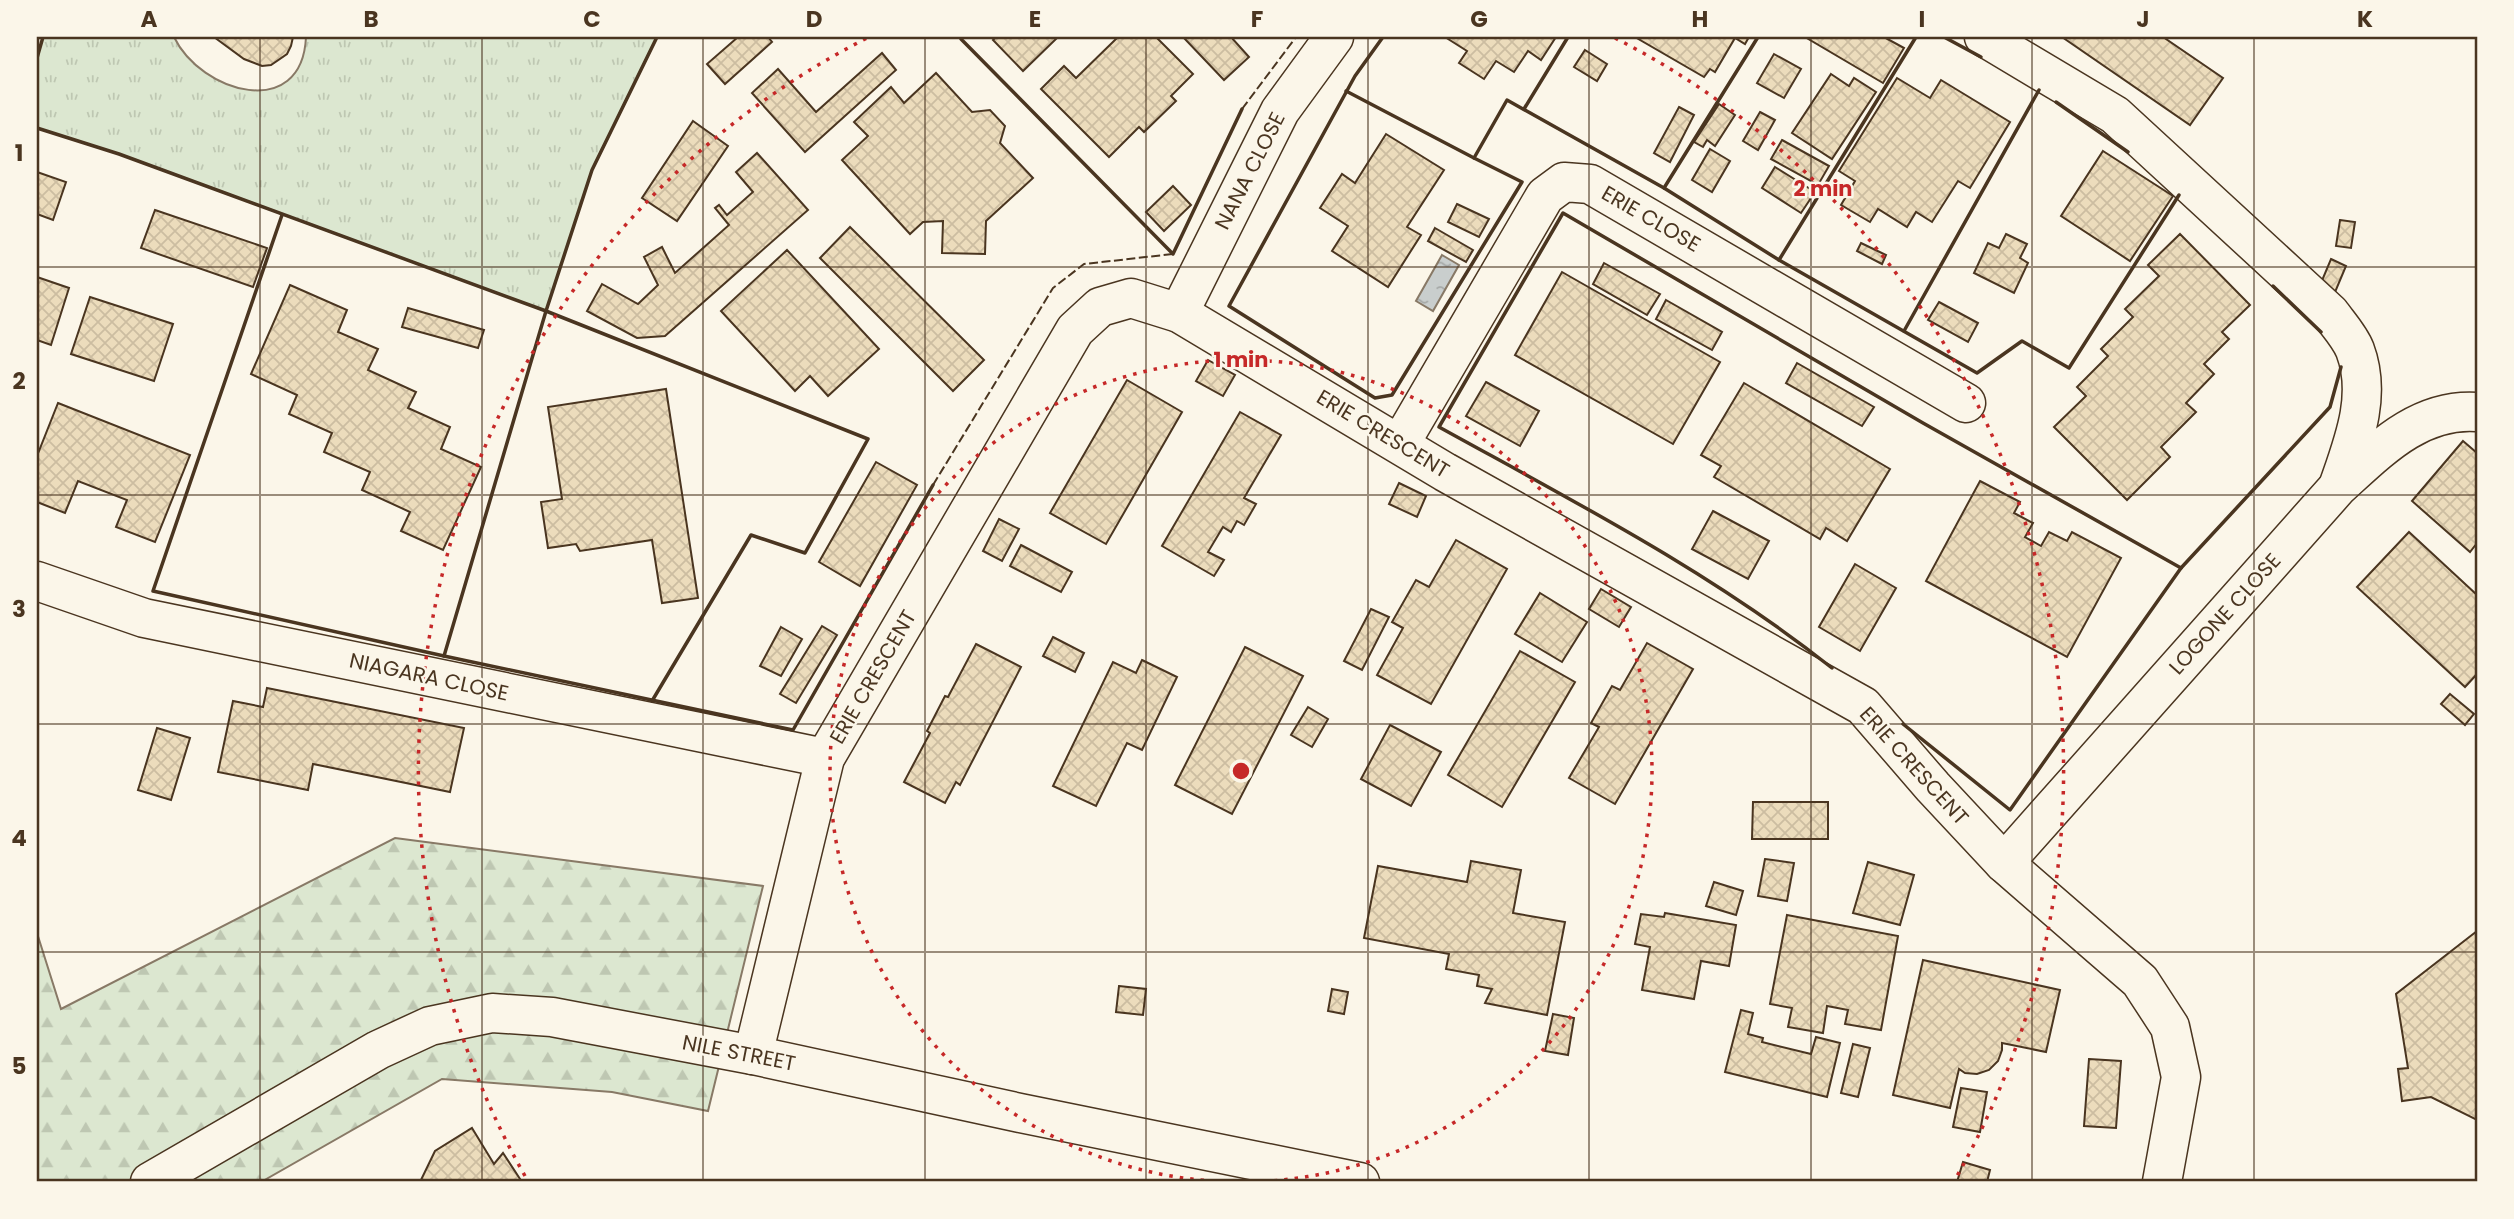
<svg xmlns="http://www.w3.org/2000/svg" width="2514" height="1219" viewBox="0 0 2514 1219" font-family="Poppins,sans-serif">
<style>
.grass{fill:url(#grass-tufts);stroke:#887966;stroke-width:2}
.forest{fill:url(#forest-firs);stroke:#887966;stroke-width:2}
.water{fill:url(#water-ripples);stroke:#887966;stroke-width:2}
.building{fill:url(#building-cross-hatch);stroke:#4a3520;stroke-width:2}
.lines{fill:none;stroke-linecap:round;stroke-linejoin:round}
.minor-casing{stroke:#4a3520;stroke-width:41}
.minor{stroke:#fbf6e9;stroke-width:38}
.fence{stroke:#4a3520;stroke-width:2;stroke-dasharray:9 3.5;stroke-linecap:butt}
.wall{stroke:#4a3520;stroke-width:3.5}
.grid{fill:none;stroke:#4a3520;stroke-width:2;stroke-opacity:0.55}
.ring{fill:none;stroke:#c62828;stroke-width:3.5;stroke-dasharray:3.5 7}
.labels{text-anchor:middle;stroke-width:5;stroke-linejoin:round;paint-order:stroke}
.street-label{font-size:21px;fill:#4a3520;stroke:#fbf6e9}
.centre{fill:#c62828;stroke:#fbf6e9;stroke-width:3.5}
.ring-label{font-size:21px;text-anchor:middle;font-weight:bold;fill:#c62828;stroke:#fbf6e9;stroke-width:5;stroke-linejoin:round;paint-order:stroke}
.neatline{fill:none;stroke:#4a3520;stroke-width:2.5}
.grid-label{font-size:23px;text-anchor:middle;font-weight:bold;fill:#4a3520}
</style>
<defs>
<pattern id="grass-tufts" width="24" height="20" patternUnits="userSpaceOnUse" patternTransform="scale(1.75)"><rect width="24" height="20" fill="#dce7d0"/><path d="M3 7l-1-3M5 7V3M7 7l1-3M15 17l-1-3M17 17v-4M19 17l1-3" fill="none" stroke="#bec7b2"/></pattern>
<pattern id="forest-firs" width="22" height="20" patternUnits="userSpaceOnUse" patternTransform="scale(1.75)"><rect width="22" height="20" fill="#dce7d0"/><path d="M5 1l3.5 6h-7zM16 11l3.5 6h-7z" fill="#bec7b2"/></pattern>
<pattern id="water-ripples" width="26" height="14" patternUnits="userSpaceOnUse" patternTransform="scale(1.75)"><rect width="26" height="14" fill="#c9cecd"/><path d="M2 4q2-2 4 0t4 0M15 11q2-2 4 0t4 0" fill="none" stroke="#a5a8a6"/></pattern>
<pattern id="building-cross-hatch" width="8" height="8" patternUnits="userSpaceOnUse" patternTransform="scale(1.75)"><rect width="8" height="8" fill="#ecdcbc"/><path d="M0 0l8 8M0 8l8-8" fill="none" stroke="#ccbda1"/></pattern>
</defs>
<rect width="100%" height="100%" fill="#fbf6e9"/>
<path class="grass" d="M43,37H174C201,93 302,122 306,37H657L592,170L546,311L119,154L37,128V58Z"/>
<polygon class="forest" points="395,838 763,886 708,1111 612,1092 442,1079 261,1182 37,1182 37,933 61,1009"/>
<polygon class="water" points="1442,255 1459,265 1433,311 1416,301"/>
<g class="building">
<polygon points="214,37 293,37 291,46 287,54 271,65 262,66 244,59"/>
<polygon points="738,37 768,37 772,42 725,84 707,64"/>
<polygon points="996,37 1058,37 1023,71 993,40"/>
<polygon points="1118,37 1156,37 1193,74 1171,96 1176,101 1144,132 1139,127 1109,157 1041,89 1064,66 1076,78"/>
<polygon points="1183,37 1231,37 1249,57 1224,80"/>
<polygon points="1445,37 1556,37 1541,60 1528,51 1514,72 1496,61 1484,79 1459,63 1467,51"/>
<polygon points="1635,37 1749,37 1745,44 1735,38 1715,72 1710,69 1704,77"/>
<polygon points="1805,37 1884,37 1904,48 1883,83"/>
<polygon points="2062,37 2163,37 2223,78 2190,125"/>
<polygon points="1585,50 1607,64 1597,81 1574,67"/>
<polygon points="882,53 896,70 805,152 752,93 778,69 816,112"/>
<polygon points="1774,54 1801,69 1784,98 1757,83"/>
<polygon points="936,73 972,112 990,110 1005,126 1000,143 1033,178 986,221 985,254 942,253 943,221 923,222 910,234 842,160 868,136 854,122 891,87 904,103"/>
<polygon points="1831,74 1849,86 1854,78 1876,92 1832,159 1792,133"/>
<polygon points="1897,78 1930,98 1941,80 2010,122 1970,188 1958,181 1932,222 1916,212 1907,227 1878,209 1870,222 1841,205 1855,181 1839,171"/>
<polygon points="1719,104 1735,115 1715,146 1707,140 1703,147 1694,142"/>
<polygon points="1679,107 1694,115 1670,162 1654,153"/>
<polygon points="1760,112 1775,120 1758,150 1743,141"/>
<polygon points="693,121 728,146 677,221 642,198"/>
<polygon points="1386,134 1444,170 1407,227 1421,235 1388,287 1332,251 1348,226 1320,208 1342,174 1355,183"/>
<polygon points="1782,140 1829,166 1818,185 1771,159"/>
<polygon points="1710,149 1730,161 1712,192 1692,180"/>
<polygon points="2103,151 2173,196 2130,261 2061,216"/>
<polygon points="757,153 808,210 665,336 637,338 587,311 602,284 638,304 658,285 644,257 662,247 675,273 729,225 715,208 719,205 727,215 753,192 736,172"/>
<polygon points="1775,167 1815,192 1801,213 1762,188"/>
<polygon points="37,172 66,182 53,220 37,214"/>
<polygon points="1173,186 1191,205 1164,231 1146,212"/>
<polygon points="1457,204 1489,219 1479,237 1448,222"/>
<polygon points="155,210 267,248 253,287 141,248"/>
<polygon points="2340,220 2355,222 2351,248 2336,246"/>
<polygon points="850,227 984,360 953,391 820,258"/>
<polygon points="1435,228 1473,250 1466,262 1428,241"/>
<polygon points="2006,234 2027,244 2020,258 2028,263 2014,293 1974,273 1988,243 1999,248"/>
<polygon points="2180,234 2250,305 2222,332 2229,339 2204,364 2214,374 2186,403 2196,412 2161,447 2170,457 2127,500 2054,427 2086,396 2077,387 2108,356 2101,349 2133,317 2125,309 2159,276 2148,265"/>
<polygon points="1861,243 1886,255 1882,264 1857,251"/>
<polygon points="787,250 879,349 828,396 810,376 795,391 721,311"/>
<polygon points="2331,259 2346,266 2333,297 2318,290"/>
<polygon points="1604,263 1660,294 1647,315 1593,284"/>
<polygon points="1562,272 1720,362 1673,444 1515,355"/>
<polygon points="37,277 69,288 51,345 37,340"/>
<polygon points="290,285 347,310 338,332 378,349 368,370 416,392 408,408 450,427 441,449 481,467 443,550 401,531 410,512 362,490 370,472 324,452 332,433 289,414 297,395 251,374"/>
<polygon points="90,297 173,324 154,381 71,354"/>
<polygon points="1666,300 1722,332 1712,350 1656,319"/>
<polygon points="1939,302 1978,323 1968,342 1928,320"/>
<polygon points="408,308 484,330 478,348 402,327"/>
<polygon points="1208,360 1235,375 1223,396 1196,381"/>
<polygon points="1797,363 1874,407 1862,426 1786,383"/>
<polygon points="1127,380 1182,412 1106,544 1050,513"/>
<polygon points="1486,382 1539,411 1520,446 1466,416"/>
<polygon points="1744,383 1890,469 1847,541 1826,528 1820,539 1714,477 1721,466 1701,455"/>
<polygon points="666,389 698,598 662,603 652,540 580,551 576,544 548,548 541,502 562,499 548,407"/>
<polygon points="58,403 190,455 155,542 116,527 127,500 78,481 65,513 37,502 37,456"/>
<polygon points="1240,412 1281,435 1244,498 1256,504 1244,525 1237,521 1231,532 1223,527 1208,552 1224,560 1214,576 1162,546"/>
<polygon points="2463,441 2477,453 2477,543 2470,552 2412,501"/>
<polygon points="876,462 917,485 860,586 819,562"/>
<polygon points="1980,481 2020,502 2014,513 2033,523 2025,537 2041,546 2049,532 2067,541 2072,532 2121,558 2067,657 1926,581"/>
<polygon points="1399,483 1426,496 1417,517 1389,504"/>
<polygon points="1713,511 1769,541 1748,579 1692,549"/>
<polygon points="999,519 1019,529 1002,561 983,551"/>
<polygon points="2409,532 2477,595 2477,674 2465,687 2357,587"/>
<polygon points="1456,540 1507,569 1431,704 1377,675 1403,628 1392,622 1416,580 1429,587"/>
<polygon points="1021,545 1072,572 1061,592 1010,566"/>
<polygon points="1855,564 1896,588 1860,651 1819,627"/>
<polygon points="1601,589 1631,607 1619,627 1589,609"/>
<polygon points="1540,593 1587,622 1562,662 1515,634"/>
<polygon points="1371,609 1389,617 1362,670 1344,661"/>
<polygon points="822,626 837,635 796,703 780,694"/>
<polygon points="781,627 802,639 781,676 760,666"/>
<polygon points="1053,637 1084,653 1075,672 1043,656"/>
<polygon points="1647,643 1693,669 1615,804 1569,778 1599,727 1591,723 1612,686 1620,690"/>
<polygon points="976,644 1021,667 960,785 956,782 945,803 904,782 930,733 927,731 945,696 948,697"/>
<polygon points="1245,647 1303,676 1232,814 1175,785"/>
<polygon points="1520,651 1575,682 1502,807 1448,775"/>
<polygon points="1142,660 1177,677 1142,750 1127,743 1096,806 1053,786 1113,662 1136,673"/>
<polygon points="267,688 464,728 450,792 313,764 308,790 218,772 233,701 263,707"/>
<polygon points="2450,694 2474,714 2465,725 2441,704"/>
<polygon points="1308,707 1328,719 1312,747 1291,735"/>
<polygon points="1390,725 1441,752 1411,806 1361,779"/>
<polygon points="157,728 190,738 171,800 138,790"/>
<polygon points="1753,802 1828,802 1828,839 1752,839"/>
<polygon points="1765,859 1794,863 1787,901 1758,896"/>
<polygon points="1471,861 1521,870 1513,913 1565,922 1547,1015 1485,1003 1492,989 1477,986 1479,975 1446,969 1449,954 1364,938 1378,866 1467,882"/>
<polygon points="1868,862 1914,875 1900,925 1853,913"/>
<polygon points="1714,882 1743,891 1736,915 1706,906"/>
<polygon points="1665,913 1736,925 1729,966 1701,961 1694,999 1642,990 1650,947 1635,944 1641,914 1664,917"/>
<polygon points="1787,915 1898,936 1881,1030 1845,1024 1848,1010 1827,1006 1823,1033 1788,1027 1792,1008 1770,1004"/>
<polygon points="2477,931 2477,1120 2431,1097 2402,1101 2398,1069 2408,1068 2396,994"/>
<polygon points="1923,960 2060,990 2046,1052 2002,1043 2002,1050 1998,1061 1989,1070 1977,1074 1965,1073 1959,1069 1950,1108 1893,1095"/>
<polygon points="1119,986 1146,989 1143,1015 1116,1012"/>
<polygon points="1332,989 1348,992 1344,1014 1328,1011"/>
<polygon points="1741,1010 1753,1013 1748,1034 1763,1038 1762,1042 1811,1054 1816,1037 1840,1043 1827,1097 1725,1072"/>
<polygon points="1553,1014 1574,1018 1568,1055 1545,1051"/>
<polygon points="1853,1044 1870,1048 1858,1097 1841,1093"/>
<polygon points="2089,1059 2121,1061 2116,1128 2084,1126"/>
<polygon points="1961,1088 1987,1092 1980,1132 1953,1127"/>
<polygon points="472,1128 494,1164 503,1153 522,1182 420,1182 435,1151"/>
<polygon points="1963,1162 1990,1170 1987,1182 1957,1182"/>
</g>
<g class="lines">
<defs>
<g id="minor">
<path d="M1984,37L2115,115L2330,313C2338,324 2350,337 2355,350C2372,395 2354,441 2339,484"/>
<polyline points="1179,313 1280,111 1334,37"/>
<polyline points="1400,444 1545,196 1564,182 1590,184 1966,403"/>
<polyline points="37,581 144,618 825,758"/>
<path d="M2004,863L2338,487C2378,451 2418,408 2477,412"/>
<polyline points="753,1055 825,758 1075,330 1100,307 1131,298 1179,313 1445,472 1863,706 1933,787 2004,863 2140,981 2170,1027 2181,1077 2162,1182"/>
<polyline points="150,1182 378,1050 430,1026 492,1013 552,1017 753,1055 1020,1113 1360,1182"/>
</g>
</defs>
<use href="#minor" class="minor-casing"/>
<use href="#minor" class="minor"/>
<g class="fence">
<polyline points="1242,109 1296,37"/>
<polyline points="933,485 1053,288 1084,264 1173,254"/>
</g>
<g class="wall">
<polyline points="963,37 961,39 1173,254 1242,109"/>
<polyline points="1383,37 1355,76 1229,306 1375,398 1392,395 1522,182 1474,158 1507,100 1664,188 1779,260 1977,373 2022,341 2069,368 2179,195"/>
<polyline points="1944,37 1981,57"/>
<polyline points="37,58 43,37"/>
<polyline points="1346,91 1474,158"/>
<polyline points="2056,102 2128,152"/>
<polyline points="1524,109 1568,37"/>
<polyline points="37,128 119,154 546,311 868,439 805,553 751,535 652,701"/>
<polyline points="1664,188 1758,37"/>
<polyline points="282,215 153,591 444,656 793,730 933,485"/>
<polyline points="1779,260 1916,37"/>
<polyline points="2273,286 2321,332"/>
<polyline points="1904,331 2039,90"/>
<polyline points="444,656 546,311 592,170 657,37"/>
<path d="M1832,668C1711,572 1573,501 1439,427L1563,213L1923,423L2181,568L2330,407L2341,367"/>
<polyline points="1903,724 2010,810 2181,568"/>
</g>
</g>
<path class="grid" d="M260,37V1182M482,37V1182M703,37V1182M925,37V1182M1146,37V1182M1368,37V1182M1589,37V1182M1811,37V1182M2032,37V1182M2254,37V1182M37,267H2477M37,495H2477M37,724H2477M37,952H2477"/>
<g class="ring">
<circle cx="1241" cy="771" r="411"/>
<path d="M525 1176A823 823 0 0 1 867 38M1615 38A823 823 0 0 1 1957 1176"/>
</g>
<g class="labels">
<g class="street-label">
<text transform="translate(1250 171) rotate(-63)" y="7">NANA CLOSE</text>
<text transform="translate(1651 219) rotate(30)" y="7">ERIE CLOSE</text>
<text transform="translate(1383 434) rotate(31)" y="7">ERIE CRESCENT</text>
<text transform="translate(2225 614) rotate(-48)" y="7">LOGONE CLOSE</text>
<text transform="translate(429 677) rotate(12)" y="7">NIAGARA CLOSE</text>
<text transform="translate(873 677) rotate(-60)" y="7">ERIE CRESCENT</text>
<text transform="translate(1914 766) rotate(48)" y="7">ERIE CRESCENT</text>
<text transform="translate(739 1053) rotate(11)" y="7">NILE STREET</text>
</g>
</g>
<circle cx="1241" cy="771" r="10" class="centre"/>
<g class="ring-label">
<text x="1823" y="196">2 min</text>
<text x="1241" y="367">1 min</text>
</g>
<rect width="2514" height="1219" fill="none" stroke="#fbf6e9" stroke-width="77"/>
<rect x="38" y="38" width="2438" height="1142" class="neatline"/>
<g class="grid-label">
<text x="149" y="27">A</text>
<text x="371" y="27">B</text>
<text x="592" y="27">C</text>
<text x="814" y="27">D</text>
<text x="1035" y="27">E</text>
<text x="1257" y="27">F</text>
<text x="1479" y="27">G</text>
<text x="1700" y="27">H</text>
<text x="1922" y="27">I</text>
<text x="2143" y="27">J</text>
<text x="2365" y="27">K</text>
<text x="19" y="161">1</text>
<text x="19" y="389">2</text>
<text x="19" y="617">3</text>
<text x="19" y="846">4</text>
<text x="19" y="1074">5</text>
</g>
</svg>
